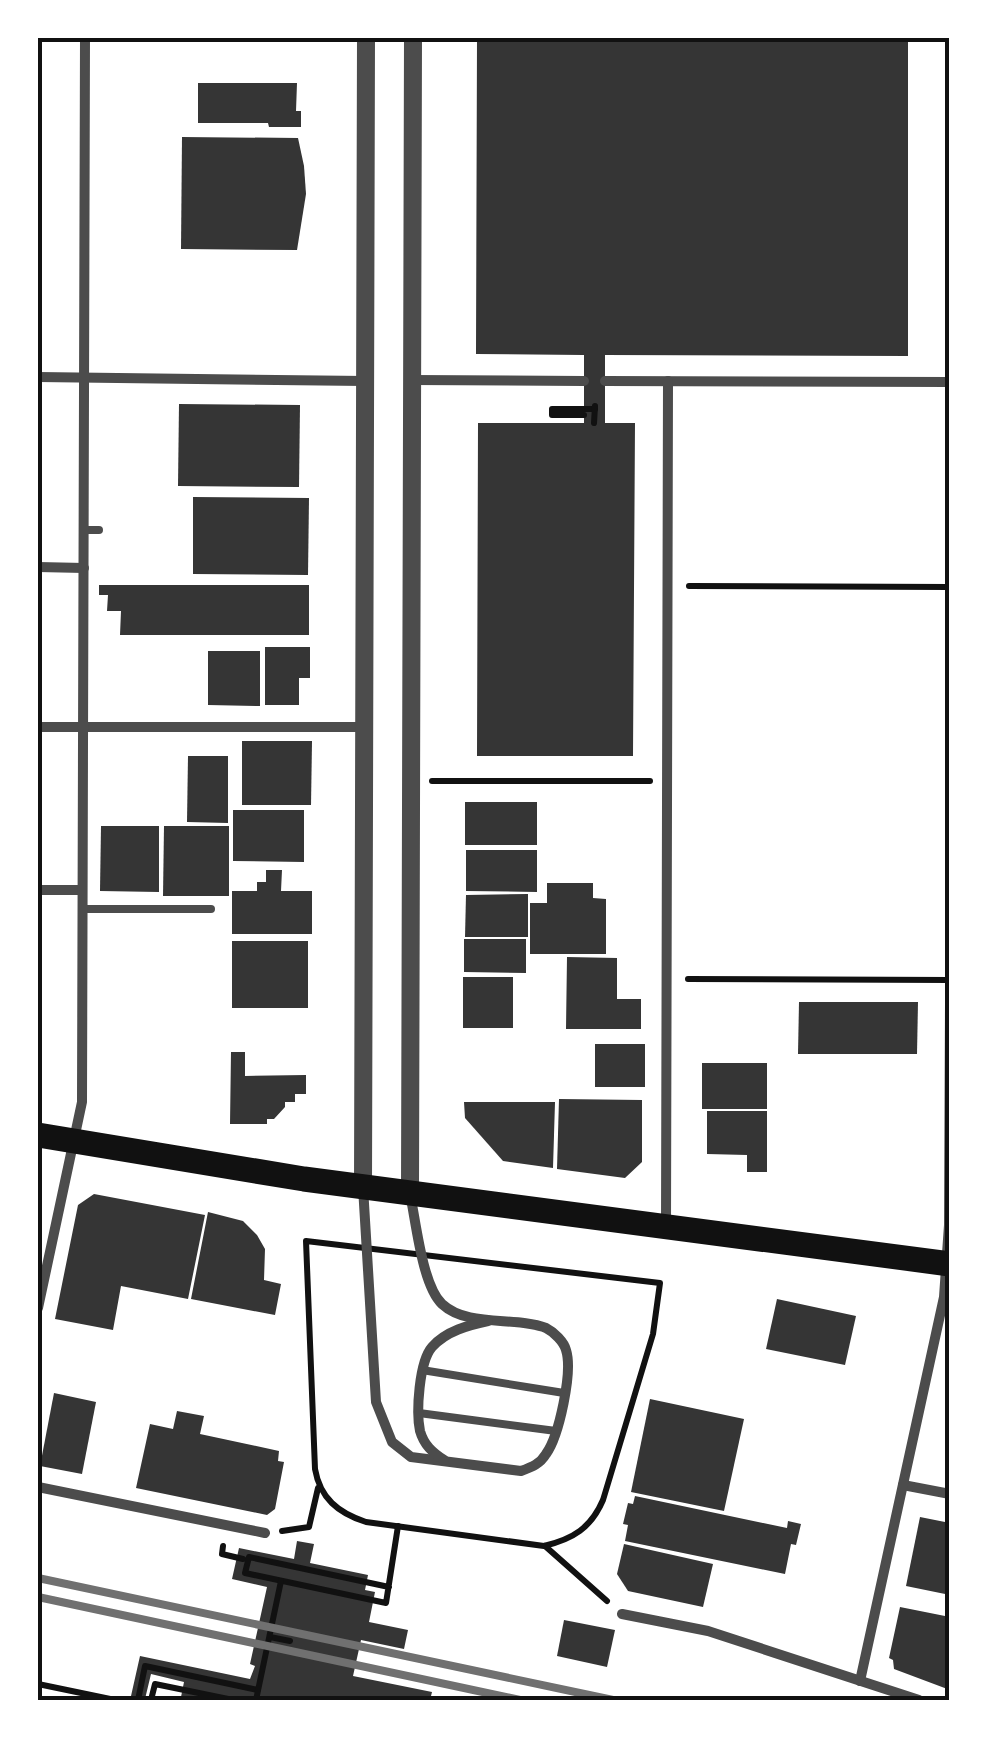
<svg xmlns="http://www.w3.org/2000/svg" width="987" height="1738" viewBox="0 0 987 1738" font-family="Commissioner,sans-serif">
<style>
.building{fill:#353535}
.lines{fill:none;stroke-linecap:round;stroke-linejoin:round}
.path{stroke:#111;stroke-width:6}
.service{stroke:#4c4c4c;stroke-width:8}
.minor{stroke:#4c4c4c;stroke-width:10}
.tertiary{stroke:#4c4c4c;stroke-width:18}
.primary{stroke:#111;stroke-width:25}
.rail{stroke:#707070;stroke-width:8}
.neatline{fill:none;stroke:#111;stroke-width:4}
</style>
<rect width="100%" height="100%" fill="#fff"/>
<g class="building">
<polygon points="477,38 908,38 908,356 605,355 605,423 635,423 633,756 477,756 478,423 584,423 584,355 476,354"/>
<polygon points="198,83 297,83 296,111 301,111 301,127 269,127 268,123 198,123"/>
<polygon points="182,137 298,138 304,166 306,194 297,250 181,249"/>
<polygon points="179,404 300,405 299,487 178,486"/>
<polygon points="193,497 309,498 308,575 193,574"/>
<polygon points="99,585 309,585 309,635 120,635 121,611 107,611 108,595 99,595"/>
<polygon points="265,647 310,647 310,678 299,678 299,705 265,705"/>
<polygon points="208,651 260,651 260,706 208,705"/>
<polygon points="242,741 312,741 311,805 242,805"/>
<polygon points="188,756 228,756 228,823 187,822"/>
<rect x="465" y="802" width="72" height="43"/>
<polygon points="233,810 304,810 304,862 233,861"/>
<polygon points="101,826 159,826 159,892 100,891"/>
<polygon points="164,826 229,826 229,896 163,896"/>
<polygon points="466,850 537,850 537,892 466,891"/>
<polygon points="266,870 282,870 281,891 312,891 312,934 232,934 232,891 257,891 257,882 266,882"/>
<polygon points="547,883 593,883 593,898 606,899 606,954 530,954 530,903 547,903"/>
<polygon points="528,894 528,937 465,937 466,895"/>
<polygon points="464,939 526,939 526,973 464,972"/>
<rect x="232" y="941" width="76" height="67"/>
<polygon points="567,957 617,958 617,999 641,999 641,1029 566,1029"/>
<rect x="463" y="977" width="50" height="51"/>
<polygon points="799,1002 918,1002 917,1054 798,1054"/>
<rect x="595" y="1044" width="50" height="43"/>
<polygon points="231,1052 245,1052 245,1076 306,1075 306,1094 295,1094 295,1102 285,1102 285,1107 274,1119 267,1119 267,1124 230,1124"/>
<rect x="702" y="1063" width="65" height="46"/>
<polygon points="559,1099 642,1100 642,1162 625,1178 557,1169"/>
<polygon points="464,1102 555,1102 553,1168 503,1161 465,1118"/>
<polygon points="707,1111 767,1111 767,1172 747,1172 747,1155 707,1154"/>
<polygon points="94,1194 205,1215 188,1299 121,1286 113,1330 55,1319 78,1205"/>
<polygon points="208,1212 243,1221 257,1235 265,1249 264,1280 281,1284 275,1315 191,1299"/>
<polygon points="777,1299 856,1316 845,1365 766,1349"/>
<polygon points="54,1393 96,1402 82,1474 40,1466"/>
<polygon points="650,1399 744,1419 724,1511 631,1492"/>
<polygon points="177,1411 204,1416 200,1434 279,1451 278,1461 284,1462 275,1509 267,1515 136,1488 150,1424 173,1429"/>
<polygon points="635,1496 787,1528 788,1521 801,1524 796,1545 791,1544 785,1574 625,1541 628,1525 623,1524 628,1503 633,1504"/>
<polygon points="920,1517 950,1523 950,1595 906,1586"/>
<polygon points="297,1541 314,1544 310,1563 368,1575 365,1590 375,1592 369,1622 408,1630 404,1649 361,1640 353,1676 432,1692 430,1700 198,1700 181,1697 184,1682 151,1674 145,1699 131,1696 140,1656 250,1679 255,1666 250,1664 267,1587 232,1579 239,1548 294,1559"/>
<polygon points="624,1544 713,1564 703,1607 628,1591 617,1574"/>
<polygon points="900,1607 950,1617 950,1690 894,1669 893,1660 889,1658"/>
<polygon points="564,1620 615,1630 607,1667 557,1656"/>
</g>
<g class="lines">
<g class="path">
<polyline points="584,415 552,415 552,409 595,409"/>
<polyline points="594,423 595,406"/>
<polyline points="689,586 950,587"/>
<polyline points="432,781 650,781"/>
<polyline points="688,979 950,980"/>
<path d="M306,1241L660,1283L653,1334L603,1500C591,1528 573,1539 544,1546L366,1522C338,1513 320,1498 315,1469Z"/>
<polyline points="282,1531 309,1527 318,1488"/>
<polyline points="223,1546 222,1554 243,1559"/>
<polyline points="545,1546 607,1601"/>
<polyline points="389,1587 249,1557 245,1573 386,1603 398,1526"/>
<polyline points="270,1637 290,1641"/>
<polyline points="38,1684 115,1700"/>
<polyline points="138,1700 145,1666 258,1690"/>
<polyline points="151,1700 155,1684 233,1700"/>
<polyline points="256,1700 281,1581"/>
</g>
<g class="service">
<polyline points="84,530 99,530"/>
<polyline points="82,909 211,909"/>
<polyline points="422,1370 564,1393"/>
<polyline points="419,1413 556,1431"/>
</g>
<g class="minor">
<polyline points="38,377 365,381"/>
<polyline points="412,380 584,381"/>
<polyline points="605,381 950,382"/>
<polyline points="38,567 84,568"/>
<polyline points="38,727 364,727"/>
<polyline points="38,890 82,890"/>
<path d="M363,1187L376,1402L392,1442L411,1457L521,1471C532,1467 540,1464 546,1454C559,1436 573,1372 566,1350C564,1342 554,1332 546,1328C515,1316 468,1328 442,1304C422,1285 416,1221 410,1194"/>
<polyline points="666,1227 668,381"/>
<polyline points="38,1308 82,1102 85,38"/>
<path d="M444,1460C432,1452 424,1445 420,1431C416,1412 419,1362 432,1347C446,1331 469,1325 488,1321"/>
<polyline points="903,1485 950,1494"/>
<polyline points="38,1487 265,1533"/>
<polyline points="622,1614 708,1631 919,1700"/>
<polyline points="860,1681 944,1297 949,1225 950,1004"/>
</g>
<g class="tertiary">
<polyline points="363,1187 366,38"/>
<polyline points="410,1193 413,38"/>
</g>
<polyline class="primary" points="38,1135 304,1179 950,1264"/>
<g class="rail">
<polyline points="38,1578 613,1700"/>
<polyline points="38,1597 520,1700"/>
</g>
</g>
<rect width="987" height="1738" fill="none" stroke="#ffffff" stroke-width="80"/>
<rect x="40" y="40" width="907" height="1658" class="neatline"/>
</svg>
